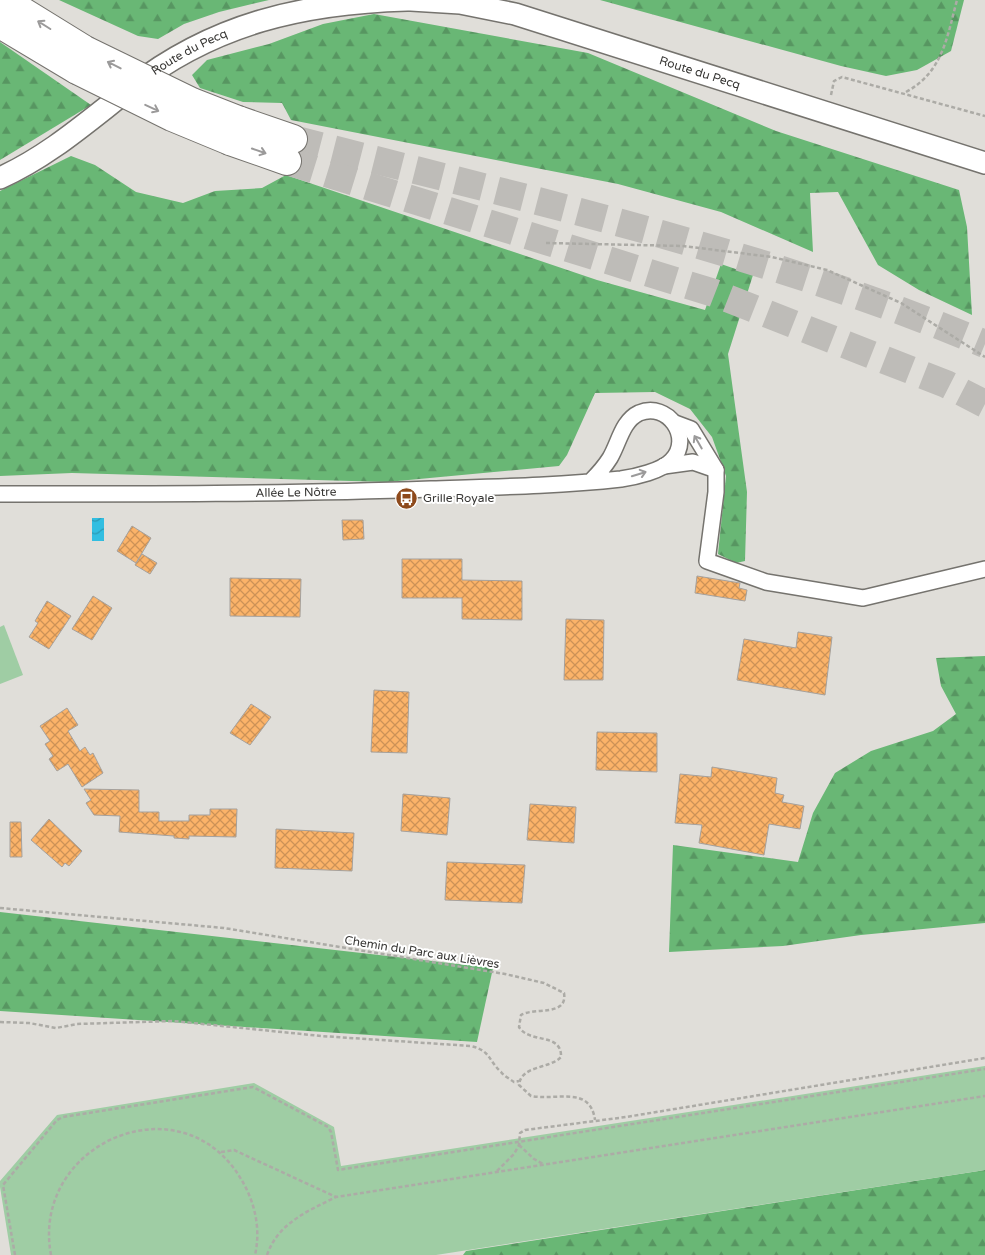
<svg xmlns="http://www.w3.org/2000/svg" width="985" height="1255" viewBox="0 0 985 1255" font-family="'Varela Round',sans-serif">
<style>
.forest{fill:url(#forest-firs)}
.park{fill:#9fcda4}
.water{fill:url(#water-waves)}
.building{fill:url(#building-cross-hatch);stroke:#a5a19d}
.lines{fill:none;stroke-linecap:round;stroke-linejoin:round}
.highway-tunnel{stroke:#bebcb8;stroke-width:28;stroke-dasharray:28 14;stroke-linecap:butt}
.street-casing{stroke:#75736e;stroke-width:18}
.secondary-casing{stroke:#75736e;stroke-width:24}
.highway-casing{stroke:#75736e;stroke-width:30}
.path{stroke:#acaba6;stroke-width:2.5;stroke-dasharray:4 2.5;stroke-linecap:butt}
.street{stroke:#fff;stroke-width:15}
.secondary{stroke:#fff;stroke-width:21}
.highway{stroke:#fff;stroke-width:28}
.highway-bridge-casing{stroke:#75736e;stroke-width:30;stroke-linecap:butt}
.highway-bridge{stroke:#fff;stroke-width:28}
.oneway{stroke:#9b9a9a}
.labels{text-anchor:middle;stroke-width:4;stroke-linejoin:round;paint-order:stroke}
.street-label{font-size:12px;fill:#373634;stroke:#fff}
.poi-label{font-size:12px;fill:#373634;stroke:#fff;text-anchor:start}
</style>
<defs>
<pattern id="forest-firs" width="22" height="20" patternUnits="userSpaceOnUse" patternTransform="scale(1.25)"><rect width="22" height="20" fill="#69b775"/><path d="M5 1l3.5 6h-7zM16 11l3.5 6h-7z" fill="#579661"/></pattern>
<pattern id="water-waves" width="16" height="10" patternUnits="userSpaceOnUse" patternTransform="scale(1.25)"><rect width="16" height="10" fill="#32bee1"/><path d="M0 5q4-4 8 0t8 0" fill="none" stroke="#2b9bb7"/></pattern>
<pattern id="building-cross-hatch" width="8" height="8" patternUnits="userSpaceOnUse" patternTransform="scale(1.25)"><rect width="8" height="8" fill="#fbb369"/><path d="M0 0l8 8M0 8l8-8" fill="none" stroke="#cc9257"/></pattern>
</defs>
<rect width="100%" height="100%" fill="#e0ded9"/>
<g class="forest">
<polygon points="59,0 269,0 219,12 184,24 158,39 138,36"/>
<polygon points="600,0 964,0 951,51 917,70 886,76 841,66"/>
<polygon points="374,14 588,53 776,131 959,190 967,227 972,315 919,290 878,265 838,192 810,193 813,252 721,212 618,184 291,120 282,103 243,102 200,88 192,75 207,60 269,44 323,24"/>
<polygon points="0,42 91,105 0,160"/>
<polygon points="71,156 95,165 136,192 183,203 215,191 262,188 286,175 597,280 705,310 721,264 753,275 728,354 747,492 745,561 736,563 718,554 726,476 712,437 690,409 655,392 595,393 567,455 559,466 387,482 72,473 0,476 0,191"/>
<polygon points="985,656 985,923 861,935 783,946 669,952 673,845 798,862 813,813 835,773 871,751 933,731 956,714 941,686 936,658"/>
<polygon points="0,912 493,968 477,1042 0,1011"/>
<polygon points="985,1170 985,1255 463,1255 466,1251"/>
</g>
<g class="park">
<polygon points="4,625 23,675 0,684 0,627"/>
<polygon points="985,1066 985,1170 436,1255 11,1255 0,1187 0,1181 57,1115 254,1083 334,1127 341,1166"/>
</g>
<rect class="water" x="92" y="518" width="12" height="23"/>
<g class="building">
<polygon points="342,520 363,520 364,539 343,540"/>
<polygon points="132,526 151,538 136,563 117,551"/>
<polygon points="142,554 157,563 150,574 135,565"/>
<polygon points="402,559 462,559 462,580 522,581 522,620 462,619 462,598 402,598"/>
<polygon points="697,576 740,583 739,588 747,590 745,601 695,593"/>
<polygon points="230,578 301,579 300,617 230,616"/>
<polygon points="93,596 112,608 92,640 72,629"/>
<polygon points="47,601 71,616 49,649 29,637 38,623 35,621"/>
<polygon points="566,619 604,620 603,680 564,680"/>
<polygon points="798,632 832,637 825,695 737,680 744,639 796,648"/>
<polygon points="374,690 409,692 407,753 371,752"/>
<polygon points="251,704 271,717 250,745 230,733"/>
<polygon points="67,708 78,725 68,731 80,751 85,747 90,755 93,753 103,773 82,787 68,764 57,771 49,759 53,756 45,744 50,741 40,726"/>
<polygon points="597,732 657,733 657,772 596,770"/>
<polygon points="712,767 777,778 775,793 784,795 782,802 804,806 800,829 769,824 764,855 699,843 702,825 675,823 680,774 711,777"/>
<polygon points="84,789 139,790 139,812 159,812 159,821 189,821 189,815 210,815 210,809 237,809 236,837 189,836 189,839 174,838 174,836 119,832 120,816 94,815 86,803 91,800"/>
<polygon points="403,794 450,798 447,835 401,831"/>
<polygon points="530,804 576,807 574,843 527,840"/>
<polygon points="49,819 82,851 69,866 65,863 62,867 31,840"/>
<polygon points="10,822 21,822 22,857 10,857"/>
<polygon points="276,829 354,833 352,871 275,868"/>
<polygon points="447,862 525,865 522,903 445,900"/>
</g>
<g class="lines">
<g class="highway-tunnel">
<path d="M293,139C526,199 763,251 985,344"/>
<polyline points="287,161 714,293 946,384 985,404"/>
</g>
<defs>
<g id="street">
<polyline points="675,423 691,429 716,470 716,492 707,561 766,582 863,598 985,569"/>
<polyline points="664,466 693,462 716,470"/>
<path id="s1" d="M0,494C144,494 288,494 431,489C494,487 558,486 621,479C635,477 662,471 672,460C693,438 668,401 639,413C622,421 619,443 610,458C605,466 598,474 591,481"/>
</g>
<g id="secondary">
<path id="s2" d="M411,0L460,3L515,14L985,163"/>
<path id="s3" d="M0,178C49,156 88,121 131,88C214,23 304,3 407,0"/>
</g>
<g id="highway">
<polyline points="4,0 85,50"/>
<polyline points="0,24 77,70"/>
<polyline points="238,120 293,139"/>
<polyline points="230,141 287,161"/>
</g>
</defs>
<use href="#street" class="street-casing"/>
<use href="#secondary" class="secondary-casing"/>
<use href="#highway" class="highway-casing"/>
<g class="path">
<path d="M906,92C943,72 947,37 957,0"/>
<polyline points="831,95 834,81 842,77 985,116"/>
<polyline points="546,243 683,246 772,257 827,270 901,303 985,357"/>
<path d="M0,908L224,928L505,974L544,983L564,993C568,1017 534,1007 521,1015L519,1027C529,1044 562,1032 561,1057C550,1069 521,1065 519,1085L531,1096C557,1101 590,1085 595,1120"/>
<path d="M0,1022L29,1023L56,1028L77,1024L173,1021L321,1036L471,1046C491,1051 488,1060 501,1072C504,1076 510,1079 514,1082L519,1081"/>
<polyline points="519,1145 534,1159 543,1164"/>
<polyline points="221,1152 234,1150 336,1197"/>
<polyline points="497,1171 514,1154 519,1145 520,1133 525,1130 626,1117 985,1058"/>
<polyline points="15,1255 3,1185 57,1120 63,1117 253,1087 328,1127 331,1132 338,1170 985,1069"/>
<path d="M51,1255C30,1144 181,1078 241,1179C255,1202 261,1229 255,1255"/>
<path d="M267,1255C278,1223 308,1211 336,1197L985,1096"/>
</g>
<use href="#street" class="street"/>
<use href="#secondary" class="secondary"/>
<use href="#highway" class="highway"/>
<defs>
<g id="highway-bridge">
<polyline points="85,50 192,102 238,120"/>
<polyline points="77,70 172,117 230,141"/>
</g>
</defs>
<use href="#highway-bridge" class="highway-bridge-casing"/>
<use href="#highway-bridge" class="highway-bridge"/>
</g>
<defs><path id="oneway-shaft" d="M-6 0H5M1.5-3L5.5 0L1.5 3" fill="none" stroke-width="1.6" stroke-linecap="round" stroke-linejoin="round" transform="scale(1.25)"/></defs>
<g class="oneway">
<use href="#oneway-shaft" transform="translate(44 25) rotate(-148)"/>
<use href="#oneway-shaft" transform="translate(114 65) rotate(-153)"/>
<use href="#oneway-shaft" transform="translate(152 108) rotate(25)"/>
<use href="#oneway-shaft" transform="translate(259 151) rotate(19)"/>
<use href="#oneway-shaft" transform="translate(698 442) rotate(-120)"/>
<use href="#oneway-shaft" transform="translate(639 474) rotate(-17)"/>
</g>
<defs>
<symbol id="bus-disc" viewBox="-11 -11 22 22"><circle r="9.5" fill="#8e4a1c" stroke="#fff"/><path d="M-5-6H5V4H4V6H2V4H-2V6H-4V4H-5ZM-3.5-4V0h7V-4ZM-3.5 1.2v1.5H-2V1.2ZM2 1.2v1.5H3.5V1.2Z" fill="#fff"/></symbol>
</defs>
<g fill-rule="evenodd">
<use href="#bus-disc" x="394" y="486" width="25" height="25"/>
</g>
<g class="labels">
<g class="street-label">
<text dy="4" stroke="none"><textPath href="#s3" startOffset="228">Route du Pecq</textPath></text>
<text dy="4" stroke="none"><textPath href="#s2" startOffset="299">Route du Pecq</textPath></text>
<text dy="4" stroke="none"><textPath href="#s1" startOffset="296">Allée Le Nôtre</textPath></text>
<text transform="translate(422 952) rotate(9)" y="4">Chemin du Parc aux Lièvres</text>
</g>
<g class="poi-label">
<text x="423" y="502">Grille Royale</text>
</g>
</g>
</svg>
